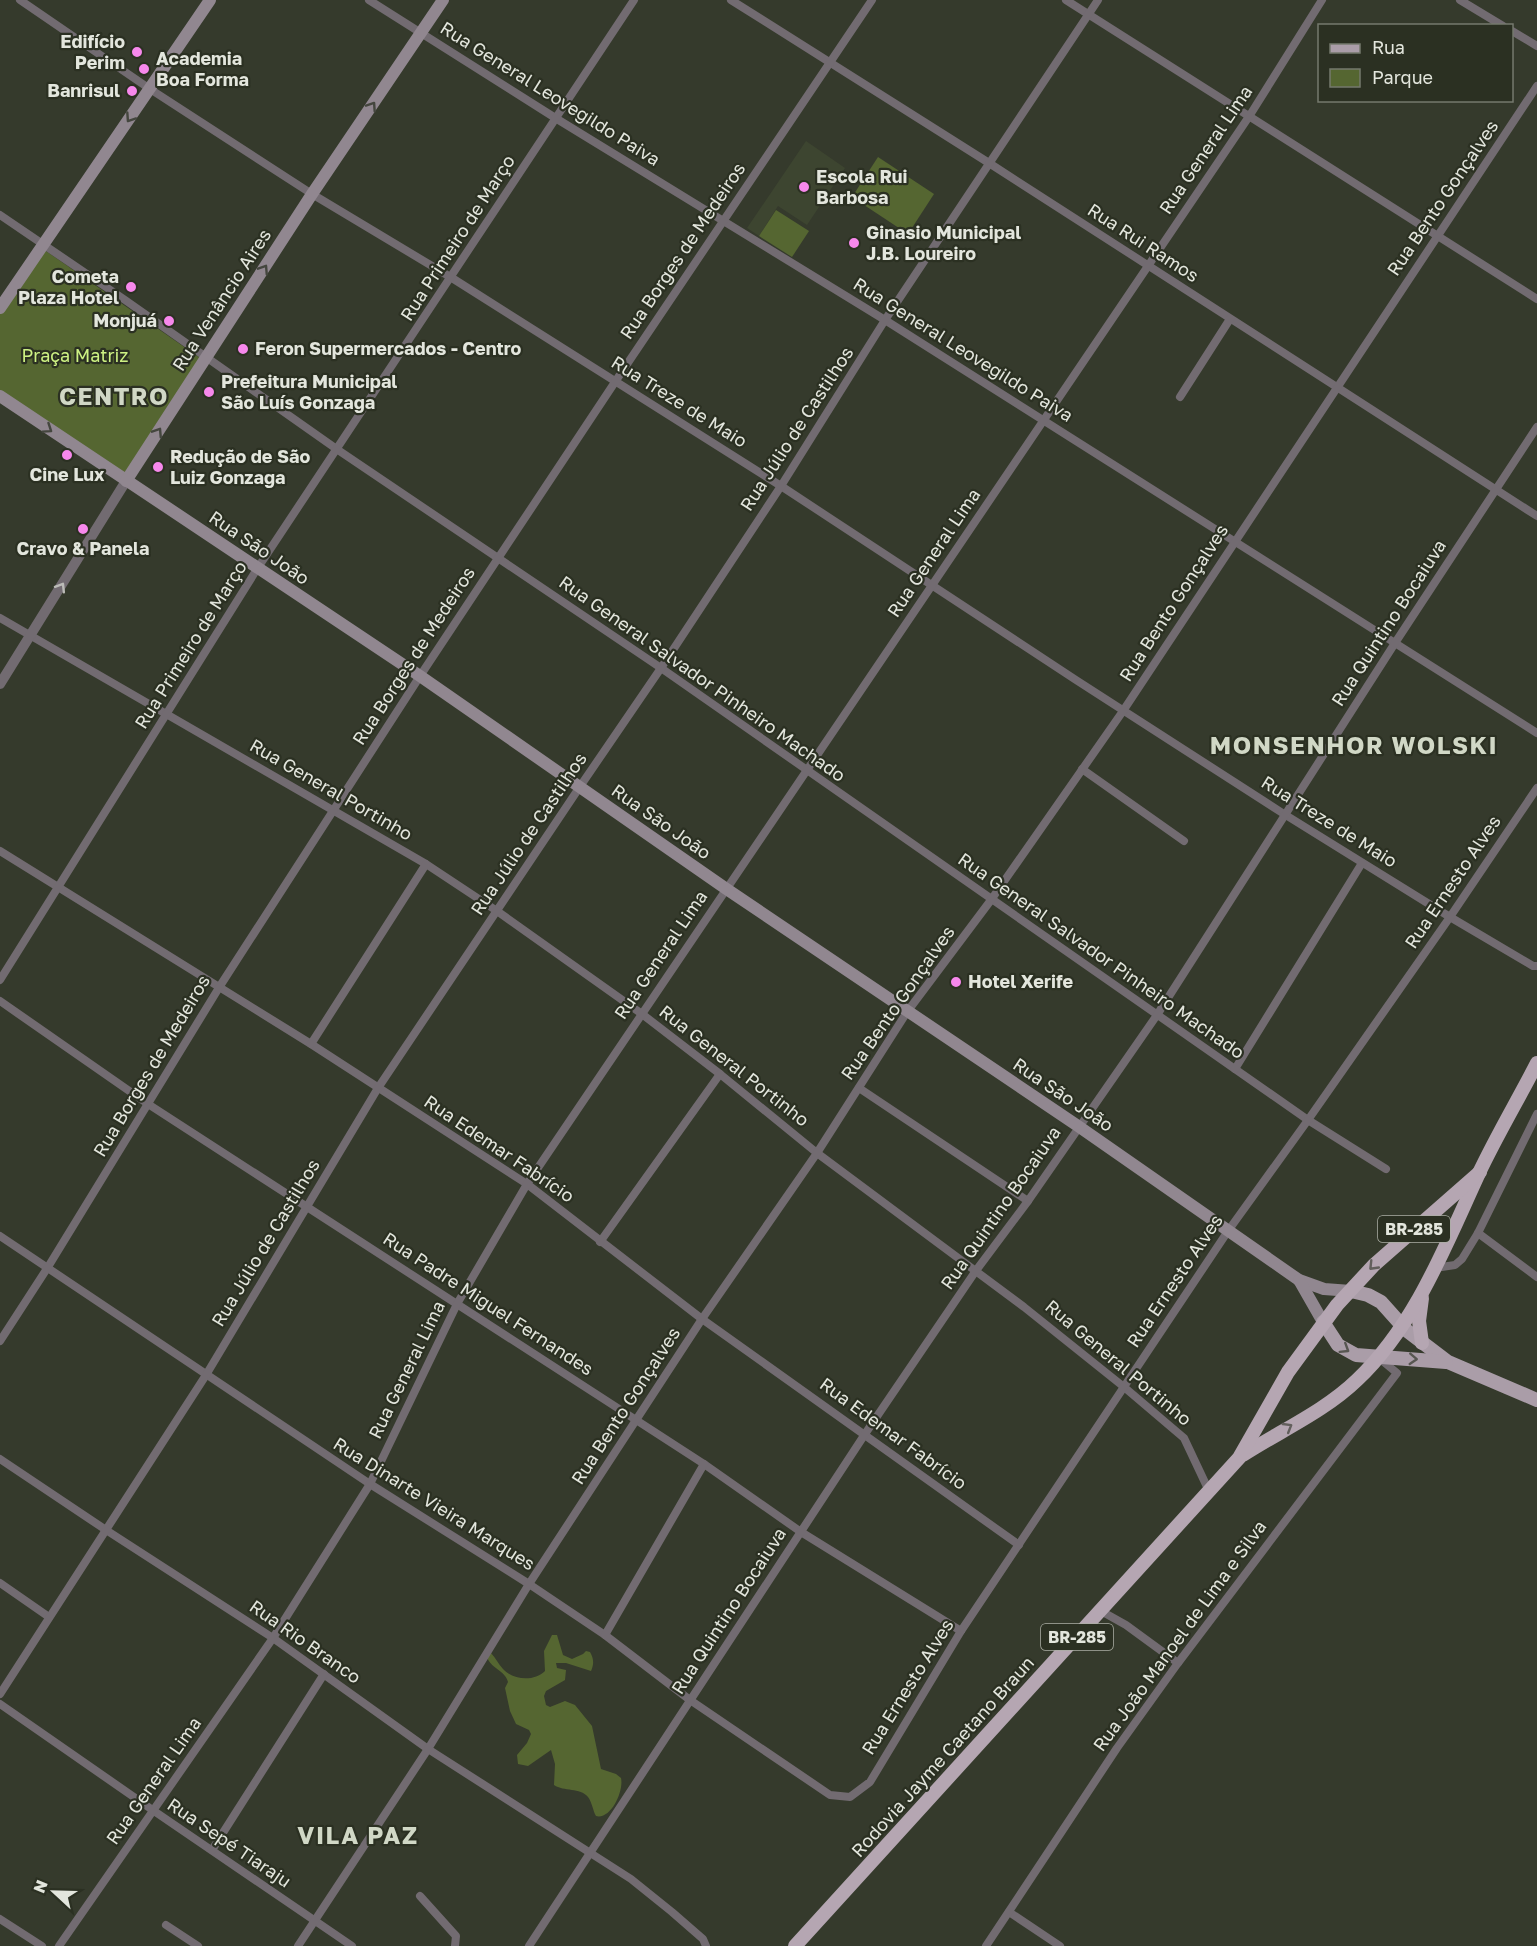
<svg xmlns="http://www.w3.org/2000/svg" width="1537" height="1946" viewBox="0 0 1537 1946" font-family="'Golos Text',sans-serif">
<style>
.built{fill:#3d4530}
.green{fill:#556631}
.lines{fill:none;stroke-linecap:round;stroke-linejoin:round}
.minor{stroke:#726b71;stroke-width:8}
.tertiary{stroke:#726b71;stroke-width:10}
.secondary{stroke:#918790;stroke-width:12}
.primary{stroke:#aa9da8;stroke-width:14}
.trunk{stroke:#b5a6b2;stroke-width:14}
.oneway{stroke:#44463e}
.oneway2{stroke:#bbbbb7}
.oneway3{stroke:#625f5c}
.oneway4{stroke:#575651}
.poi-dot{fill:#f788ec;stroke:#2b3022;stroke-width:2}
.labels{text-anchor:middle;stroke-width:4.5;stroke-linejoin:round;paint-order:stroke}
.shield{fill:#2b3022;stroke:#acafa5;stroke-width:1.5}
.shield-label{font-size:16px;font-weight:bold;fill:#e3e6dd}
.poi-label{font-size:18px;font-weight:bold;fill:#e3e6dd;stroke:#2b3022;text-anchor:start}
.street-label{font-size:18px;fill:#e3e6dd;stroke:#2b3022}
.park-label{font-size:18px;fill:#cdf183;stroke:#2b3022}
.district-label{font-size:24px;font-weight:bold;letter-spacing:1.5px;fill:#d1d8c6;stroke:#2b3022}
</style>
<rect width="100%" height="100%" fill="#353a2c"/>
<polygon class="built" points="806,141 845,168 807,225 778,206 759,236 747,228"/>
<g class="green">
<polygon points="878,157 934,194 908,234 852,197"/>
<polygon points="776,210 809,231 792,257 759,236"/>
<polygon points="43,249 203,360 126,474 0,391 0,312"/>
<path d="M552,1635H557L563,1655L572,1659L583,1654L586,1651L590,1652C594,1659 594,1664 591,1671L566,1663H556L557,1668L566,1670L565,1680L546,1691L544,1696L546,1705L550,1707L565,1701L575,1705L592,1726L601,1769L616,1774L621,1778C624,1791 611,1820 596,1816C593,1811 592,1802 588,1797C580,1787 564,1792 554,1785L555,1764L551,1750L528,1766L518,1764L517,1755L527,1743L531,1734L529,1730L516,1724L510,1711L505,1688L508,1682C505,1670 491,1669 487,1657L491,1653C496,1658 498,1664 503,1669C513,1680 534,1682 545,1671L544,1651Z"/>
</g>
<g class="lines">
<g class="minor">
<polyline points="20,0 150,89 312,194 452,278 781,486 1076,680 1284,814 1450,917 1533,966 1537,966"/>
<polyline points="369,0 557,119 885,320 1537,733"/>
<polyline points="731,0 989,163 1537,516"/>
<polyline points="1066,0 1537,299"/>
<polyline points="1460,0 1503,26"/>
<polyline points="1512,31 1537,46"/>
<polyline points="0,215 125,300 338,450 661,668 1308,1120 1386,1169"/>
<polyline points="1180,397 1230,319"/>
<polyline points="0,618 426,864 497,911 642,1014 720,1074 817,1153 1024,1307 1124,1387 1184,1438 1209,1491"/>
<polyline points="1082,769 1184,841"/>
<polyline points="0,851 311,1044 527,1184 702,1319 1019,1545"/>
<polyline points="0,980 257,569 634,0"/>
<polyline points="0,1001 148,1104 704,1464 801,1532 961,1631"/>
<polyline points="311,1044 426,864"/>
<polyline points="1235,1069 1362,863"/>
<polyline points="859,1088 1028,1201"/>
<polyline points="1478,1233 1537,1277"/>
<polyline points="0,1236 370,1484 529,1584 605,1635 690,1700 830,1795 850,1797 870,1782 961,1631 1228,1231 1308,1120 1450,917 1537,788"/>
<polyline points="600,1242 720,1074"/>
<polyline points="1435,1268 1455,1265 1462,1259 1478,1233 1537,1114"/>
<polyline points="0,1341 48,1267 220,986 420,676 615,382 872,0"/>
<polyline points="0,1459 106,1530 273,1638 428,1749 631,1879 672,1912 703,1939 706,1946"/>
<polyline points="0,1583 49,1617"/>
<polyline points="1101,1611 1126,1625 1178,1663"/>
<polyline points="605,1635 704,1464"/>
<polyline points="0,1694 206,1375 378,1088 579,788 661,668 781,486 885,320 1098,0"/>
<polyline points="0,1704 154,1811 352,1946"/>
<polyline points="212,1850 324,1674"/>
<polyline points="420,1896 456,1936 455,1946"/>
<polyline points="1009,1912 1060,1946"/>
<polyline points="0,1919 42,1946"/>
<polyline points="166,1925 198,1946"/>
<polyline points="59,1946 273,1638 370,1484 457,1304 527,1184 1148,266 1250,115 1322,0"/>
<polyline points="298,1946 428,1749 529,1584 702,1319 817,1153 907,1012 991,900 1123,711 1537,86"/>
<polyline points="529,1946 865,1434 975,1272 1028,1201 1157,1015 1395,643 1537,427"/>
<polyline points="986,1946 1117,1748 1178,1663 1397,1373 1379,1358"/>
</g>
<polyline class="tertiary" points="0,684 126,481"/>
<g class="secondary">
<polyline points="0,308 210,0"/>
<polyline points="0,396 420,676 725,888 1078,1126 1299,1280 1324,1289 1351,1291"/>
<polyline points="126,481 312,194 443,0"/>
<polyline points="1299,1280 1323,1322"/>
</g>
<g class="primary">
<polyline points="1351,1291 1368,1295 1381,1302 1406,1330 1448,1362 1537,1400"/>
<polyline points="1323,1322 1338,1345 1356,1355 1446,1362"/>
</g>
<g class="trunk">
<polyline points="1422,1298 1419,1321 1422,1343"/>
<path d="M1243,1455C1280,1431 1325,1411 1357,1380C1416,1324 1446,1244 1479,1173C1497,1135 1518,1100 1537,1063"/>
<polyline points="795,1946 1239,1458 1288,1372 1337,1305 1374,1265 1480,1172"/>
</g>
</g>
<defs><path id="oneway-chevron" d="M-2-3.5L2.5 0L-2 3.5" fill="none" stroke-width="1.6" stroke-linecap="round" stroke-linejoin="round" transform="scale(1.5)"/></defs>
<g class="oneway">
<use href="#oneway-chevron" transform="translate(372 106) rotate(-56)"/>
<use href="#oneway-chevron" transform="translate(130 118) rotate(124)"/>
<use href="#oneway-chevron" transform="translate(264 269) rotate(-57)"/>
<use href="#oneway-chevron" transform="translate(48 429) rotate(34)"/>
<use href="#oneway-chevron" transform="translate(158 432) rotate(-57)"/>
</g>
<use class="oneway2" href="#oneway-chevron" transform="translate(61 587) rotate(-58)"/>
<g class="oneway3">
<use href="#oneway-chevron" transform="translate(1373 1266) rotate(134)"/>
<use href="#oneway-chevron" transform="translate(1288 1427) rotate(-31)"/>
</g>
<g class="oneway4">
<use href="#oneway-chevron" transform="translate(1345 1349) rotate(32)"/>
<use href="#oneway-chevron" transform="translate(1413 1359) rotate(3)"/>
</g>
<g class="poi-dot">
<circle cx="137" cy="52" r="6"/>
<circle cx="144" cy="69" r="6"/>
<circle cx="132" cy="91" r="6"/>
<circle cx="804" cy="187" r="6"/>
<circle cx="854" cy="243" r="6"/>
<circle cx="131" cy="287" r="6"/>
<circle cx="169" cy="321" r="6"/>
<circle cx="243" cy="349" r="6"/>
<circle cx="209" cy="392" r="6"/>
<circle cx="67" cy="455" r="6"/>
<circle cx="158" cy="467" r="6"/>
<circle cx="83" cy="529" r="6"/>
<circle cx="956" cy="982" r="6"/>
</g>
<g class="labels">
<g class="shield">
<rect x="1378" y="1216" width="72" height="26" rx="4.5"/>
<rect x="1041" y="1624" width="72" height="26" rx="4.5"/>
</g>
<g class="shield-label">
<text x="1414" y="1235">BR-285</text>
<text x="1077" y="1643">BR-285</text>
</g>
<g class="poi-label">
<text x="125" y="48" text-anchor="end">Edifício<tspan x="125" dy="21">Perim</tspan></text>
<text x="156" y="65">Academia<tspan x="156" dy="21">Boa Forma</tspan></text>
<text x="120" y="97" text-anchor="end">Banrisul</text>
<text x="816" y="183">Escola Rui<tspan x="816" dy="21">Barbosa</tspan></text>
<text x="866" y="239">Ginasio Municipal<tspan x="866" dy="21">J.B. Loureiro</tspan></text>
<text x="119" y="283" text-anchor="end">Cometa<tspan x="119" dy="21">Plaza Hotel</tspan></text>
<text x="157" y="327" text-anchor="end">Monjuá</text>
<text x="255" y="355">Feron Supermercados - Centro</text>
<text x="221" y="388">Prefeitura Municipal<tspan x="221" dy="21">São Luís Gonzaga</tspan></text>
<text x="170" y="463">Redução de São<tspan x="170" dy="21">Luiz Gonzaga</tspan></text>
<text x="67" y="481" text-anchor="middle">Cine Lux</text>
<text x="83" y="555" text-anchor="middle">Cravo &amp; Panela</text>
<text x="968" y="988">Hotel Xerife</text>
</g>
<g class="street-label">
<text transform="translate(550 94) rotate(32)" y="6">Rua General Leovegildo Paiva</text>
<text transform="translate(1206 150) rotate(-56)" y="6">Rua General Lima</text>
<text transform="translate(1443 198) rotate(-56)" y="6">Rua Bento Gonçalves</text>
<text transform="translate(458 238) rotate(-57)" y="6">Rua Primeiro de Março</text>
<text transform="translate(1143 243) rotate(33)" y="6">Rua Rui Ramos</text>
<text transform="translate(683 251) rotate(-56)" y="6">Rua Borges de Medeiros</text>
<text transform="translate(222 300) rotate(-57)" y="6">Rua Venâncio Aires</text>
<text transform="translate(963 350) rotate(32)" y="6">Rua General Leovegildo Paiva</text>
<text transform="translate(679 402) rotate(32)" y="6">Rua Treze de Maio</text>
<text transform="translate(797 429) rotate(-57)" y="6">Rua Júlio de Castilhos</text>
<text transform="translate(259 548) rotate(34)" y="6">Rua São João</text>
<text transform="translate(934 553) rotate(-56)" y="6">Rua General Lima</text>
<text transform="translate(1174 603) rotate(-57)" y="6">Rua Bento Gonçalves</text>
<text transform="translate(1389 623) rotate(-57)" y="6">Rua Quintino Bocaiuva</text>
<text transform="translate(191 645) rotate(-58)" y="6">Rua Primeiro de Março</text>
<text transform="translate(414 656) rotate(-57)" y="6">Rua Borges de Medeiros</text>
<text transform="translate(702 679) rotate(35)" y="6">Rua General Salvador Pinheiro Machado</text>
<text transform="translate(331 790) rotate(30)" y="6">Rua General Portinho</text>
<text transform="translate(661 822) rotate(35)" y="6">Rua São João</text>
<text transform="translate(1329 822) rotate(32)" y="6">Rua Treze de Maio</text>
<text transform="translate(529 834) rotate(-56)" y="6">Rua Júlio de Castilhos</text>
<text transform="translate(1453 882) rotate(-56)" y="6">Rua Ernesto Alves</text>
<text transform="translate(661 955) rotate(-56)" y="6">Rua General Lima</text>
<text transform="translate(1101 956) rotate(35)" y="6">Rua General Salvador Pinheiro Machado</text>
<text transform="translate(898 1003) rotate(-55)" y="6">Rua Bento Gonçalves</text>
<text transform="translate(152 1066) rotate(-59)" y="6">Rua Borges de Medeiros</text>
<text transform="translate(734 1066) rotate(38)" y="6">Rua General Portinho</text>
<text transform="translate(1063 1095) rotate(34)" y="6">Rua São João</text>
<text transform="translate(499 1149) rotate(34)" y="6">Rua Edemar Fabrício</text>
<text transform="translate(1001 1208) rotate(-55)" y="6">Rua Quintino Bocaiuva</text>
<text transform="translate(266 1243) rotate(-59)" y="6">Rua Júlio de Castilhos</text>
<text transform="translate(1175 1281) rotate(-56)" y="6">Rua Ernesto Alves</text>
<text transform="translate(488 1304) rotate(33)" y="6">Rua Padre Miguel Fernandes</text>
<text transform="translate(1118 1363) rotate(40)" y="6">Rua General Portinho</text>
<text transform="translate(407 1370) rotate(-64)" y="6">Rua General Lima</text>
<text transform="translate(626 1406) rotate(-57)" y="6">Rua Bento Gonçalves</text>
<text transform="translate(893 1434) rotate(36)" y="6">Rua Edemar Fabrício</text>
<text transform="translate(434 1504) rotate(32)" y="6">Rua Dinarte Vieira Marques</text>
<text transform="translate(729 1611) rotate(-57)" y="6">Rua Quintino Bocaiuva</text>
<text transform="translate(1180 1636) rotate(-54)" y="6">Rua João Manoel de Lima e Silva</text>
<text transform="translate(305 1642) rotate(35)" y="6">Rua Rio Branco</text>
<text transform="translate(908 1687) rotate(-58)" y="6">Rua Ernesto Alves</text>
<text transform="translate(943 1757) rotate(-48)" y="6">Rodovia Jayme Caetano Braun</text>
<text transform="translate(154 1781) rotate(-55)" y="6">Rua General Lima</text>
<text transform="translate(229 1843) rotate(34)" y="6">Rua Sepé Tiaraju</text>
</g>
<g class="park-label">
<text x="75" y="362">Praça Matriz</text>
</g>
<g class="district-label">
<text x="114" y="405">CENTRO</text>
<text x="1354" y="754">MONSENHOR WOLSKI</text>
<text x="358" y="1844">VILA PAZ</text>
</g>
</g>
<rect x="1318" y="24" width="195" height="78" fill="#2b3022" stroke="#75796d" stroke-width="1.5"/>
<rect x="1330" y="44" width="30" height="9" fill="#aa9da8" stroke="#75796d" stroke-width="1.5"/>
<text x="1372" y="54" font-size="18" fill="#e3e6dd">Rua</text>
<rect x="1330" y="69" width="30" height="18" fill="#556631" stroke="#75796d" stroke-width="1.5"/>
<text x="1372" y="84" font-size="18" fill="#e3e6dd">Parque</text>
<g transform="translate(54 1892) rotate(292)" stroke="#2b3022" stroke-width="4.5" paint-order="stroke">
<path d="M0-4.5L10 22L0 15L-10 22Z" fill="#e3e6dd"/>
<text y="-9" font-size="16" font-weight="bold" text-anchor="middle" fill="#e3e6dd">N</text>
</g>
</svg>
